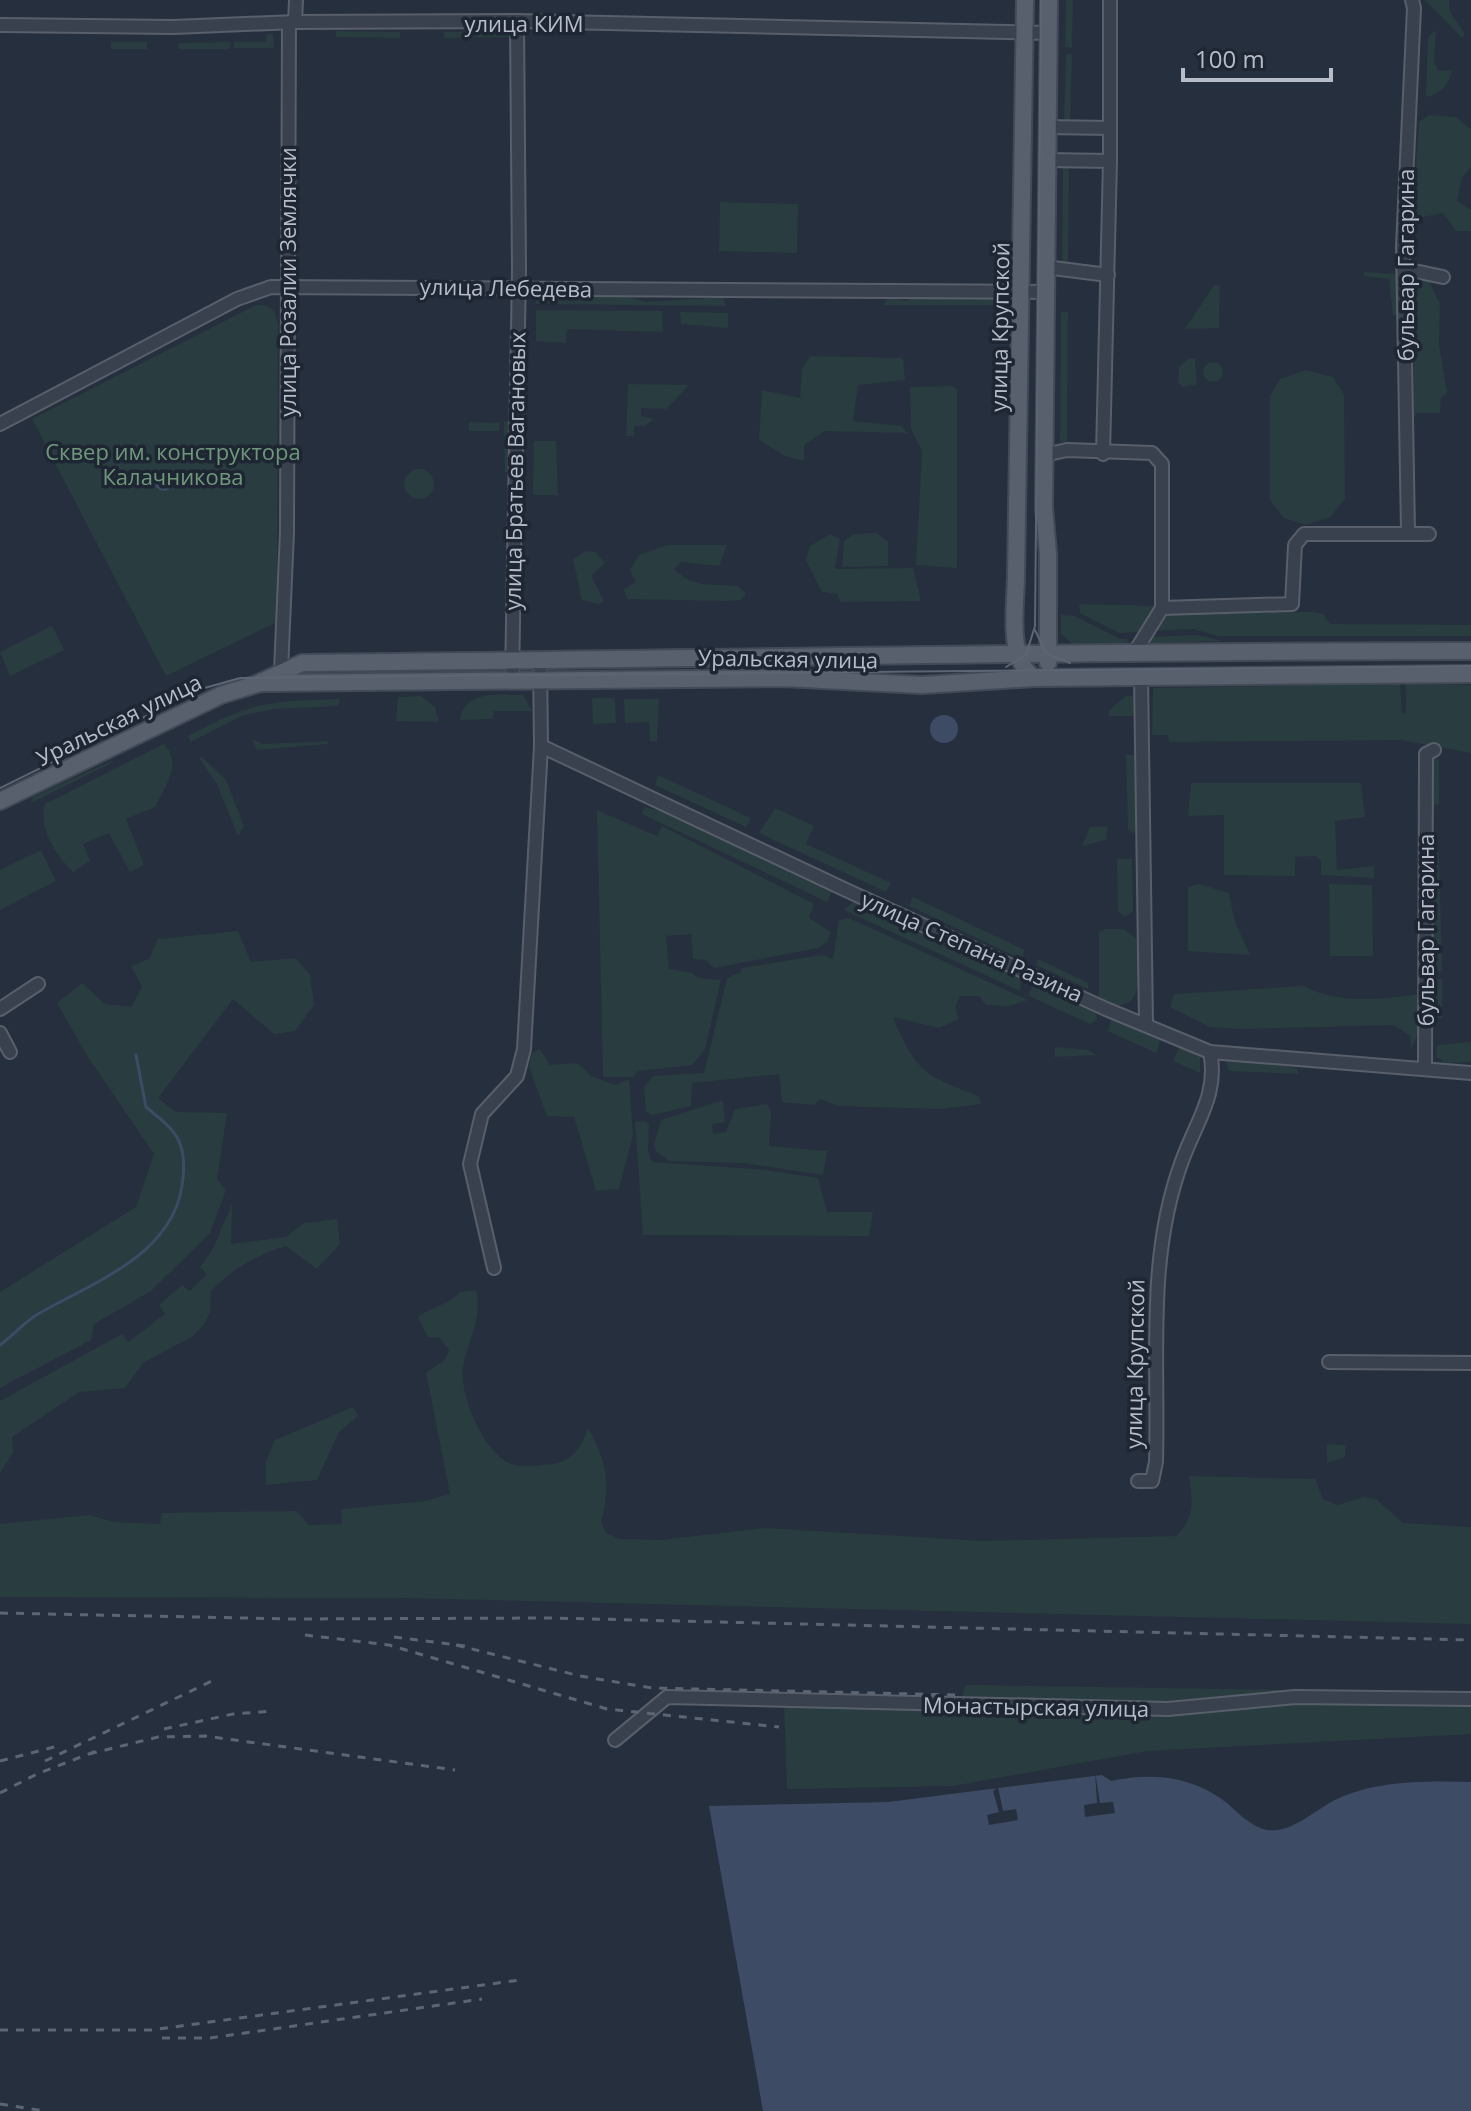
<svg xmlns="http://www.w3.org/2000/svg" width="1471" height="2111" viewBox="0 0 1471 2111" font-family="'Open Sans',sans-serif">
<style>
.green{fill:#293c3f}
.water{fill:#3d4b65}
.pier{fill:#262f3d}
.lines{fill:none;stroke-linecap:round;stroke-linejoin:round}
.stream{stroke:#3d4b65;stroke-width:3}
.minor-casing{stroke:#585f6b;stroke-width:16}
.major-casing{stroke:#434a57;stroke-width:20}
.minor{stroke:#3a414e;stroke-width:12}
.major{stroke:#58606d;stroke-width:16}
.tram{stroke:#5c6574;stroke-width:2}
.rail{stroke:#5c6574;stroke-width:3;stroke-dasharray:8 8;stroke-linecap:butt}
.labels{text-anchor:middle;stroke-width:7;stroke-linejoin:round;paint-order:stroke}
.street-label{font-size:22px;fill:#b6bcc8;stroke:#1f2633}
.park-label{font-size:22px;fill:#6f987b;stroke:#1f2633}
</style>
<rect width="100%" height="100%" fill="#262f3d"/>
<g class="green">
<polygon points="1066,0 1073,0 1072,48 1065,47"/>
<polygon points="1425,0 1449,0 1450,12 1465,34 1462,38"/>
<path d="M1436,30L1434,61L1438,71L1452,70C1449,84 1440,95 1426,97L1428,37Z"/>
<polygon points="336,31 400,32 400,38 336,37"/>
<polygon points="444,32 507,32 512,37 444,38"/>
<polygon points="267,34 273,34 274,48 234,48 234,42 265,42"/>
<rect x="111" y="42" width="36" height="7"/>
<polygon points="231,42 230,49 178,49 179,43"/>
<polygon points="1066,54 1072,54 1070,121 1064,121"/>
<polygon points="1429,115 1455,117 1471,129 1471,167 1462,178 1457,201 1471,210 1471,231 1456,231 1443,213 1413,219 1419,122"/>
<polygon points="1063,163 1069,163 1068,262 1062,262"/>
<polygon points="720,202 798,204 797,253 719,251"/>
<polygon points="1364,272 1398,274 1399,315 1393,316 1389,279 1364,276"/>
<polygon points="1417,279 1429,281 1440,304 1439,343 1447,393 1441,398 1440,413 1417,413 1414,417 1414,283"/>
<polygon points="1214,285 1220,286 1219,328 1185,329"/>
<polygon points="536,294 622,295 646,302 723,297 726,306 536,304"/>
<polygon points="909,296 997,297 997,305 883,305 889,298 908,301"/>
<polygon points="264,305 274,310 278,324 277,622 166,676 32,419 254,306"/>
<polygon points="536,310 662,311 663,332 567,329 566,343 536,341"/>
<polygon points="680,312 728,313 728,328 681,324"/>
<polygon points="1061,312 1068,312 1067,442 1060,442"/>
<polygon points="810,356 903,358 905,380 858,385 853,421 902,426 907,433 825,431 804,445 804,461 785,456 759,440 762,390 800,398 802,369"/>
<polygon points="1189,358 1195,359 1197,384 1183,387 1178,383 1179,367"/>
<circle cx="1213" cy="372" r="10"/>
<polygon points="1306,370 1333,377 1344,395 1345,499 1330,517 1306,525 1284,518 1270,500 1270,396 1280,379"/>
<polygon points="628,385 630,384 689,385 666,409 641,408 641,416 654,419 645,426 634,426 634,436 626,436"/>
<polygon points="952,386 957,389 957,568 916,565 922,451 911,429 910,387"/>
<polygon points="504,421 511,423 511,472 505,472"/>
<polygon points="469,422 499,423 499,431 469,431"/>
<polygon points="534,441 556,441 558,495 533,495"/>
<circle cx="419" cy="484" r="15"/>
<polygon points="876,533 888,541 888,566 842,567 844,541 854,534"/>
<polygon points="830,534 840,539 835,569 913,568 921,601 841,602 837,594 822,592 806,560 810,546"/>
<polygon points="667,545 727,545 719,566 681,562 674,569 686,579 701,584 738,586 746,594 741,600 728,601 627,599 624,589 636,582 630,570 639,555"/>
<polygon points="586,551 595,552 605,563 591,576 604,601 598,604 582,600 573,559"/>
<polygon points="1079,604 1161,606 1143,632 1119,633 1080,613"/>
<polygon points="1313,612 1323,614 1330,624 1471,625 1471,636 1217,636 1194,629 1150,631 1163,614"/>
<polygon points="1061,615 1074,616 1120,639 1127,639 1128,643 1073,644 1061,634"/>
<polygon points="52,626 64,650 10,676 0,652"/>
<polygon points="1197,635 1224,641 1147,643 1147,637"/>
<polygon points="1400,684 1402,712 1406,713 1406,684 1471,685 1471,753 1401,740 1169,742 1168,735 1152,735 1153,688"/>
<path d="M523,695L532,711H494L493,719L460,720C464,689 499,695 523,695Z"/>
<polygon points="421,696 435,707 439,722 396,721 398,697"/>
<polygon points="1126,696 1134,696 1134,716 1108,716 1109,710"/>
<polygon points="592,698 615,698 616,723 593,724"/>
<path d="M340,699L338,706L274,709L241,716L191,742L188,736C251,702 269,701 340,699Z"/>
<polygon points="624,699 659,699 657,742 650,741 649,722 625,723"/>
<polygon points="252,739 263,744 328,741 327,744 257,750"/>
<path d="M164,744C183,764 165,786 155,807L126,819L144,865L130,872L109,833L83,844L90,861L73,872C56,855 38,829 45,804Z"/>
<polygon points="1126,755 1136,755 1138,827 1133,834 1128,828"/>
<polygon points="1430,756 1439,760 1439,805 1430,804"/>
<polygon points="202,757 226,780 244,826 238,836 217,784 199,758"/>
<polygon points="111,761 113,762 31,803 33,797"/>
<polygon points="658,775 751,818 746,827 655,785"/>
<polygon points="1191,783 1361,783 1365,817 1335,821 1337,870 1374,866 1374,878 1321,875 1321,861 1315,856 1295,857 1295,876 1224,875 1224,815 1188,816"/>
<polygon points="644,807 664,812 833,890 827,902 642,814"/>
<polygon points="775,808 814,826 806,844 891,883 886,892 759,833"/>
<polygon points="597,810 657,836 662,826 814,904 809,918 831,932 827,942 818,948 714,968 706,960 693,959 691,934 666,936 669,969 692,973 698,978 721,980 705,1049 692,1065 638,1071 633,1077 603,1077"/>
<polygon points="1108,826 1106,840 1082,846 1090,827"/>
<polygon points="41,850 56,881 0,910 0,870"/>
<polygon points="1431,853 1439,853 1442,971 1433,972"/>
<polygon points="1117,859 1132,859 1133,911 1125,917 1118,911"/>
<polygon points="1199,884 1229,893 1235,922 1250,955 1188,951 1188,887"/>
<polygon points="1329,884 1372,885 1373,956 1330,956"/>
<polygon points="913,897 1025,950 1021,959 909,906"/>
<polygon points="854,901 1021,976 1020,991 844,910"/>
<path d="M849,918L1028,1000L1009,1006L986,1005L979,996H960L955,1008L959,1019L939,1028L893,1017C916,1073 926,1076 979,1096L981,1104L940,1109L838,1106L820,1099L814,1105L782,1102L779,1074L692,1083L691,1106L653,1115L646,1112L644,1087L653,1076L704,1073L727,978L741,972L742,968L822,955L833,959L839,920Z"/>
<path d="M1105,929H1123L1139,940C1139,969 1148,1021 1099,1000V932Z"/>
<polygon points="238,931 251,962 296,958 310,975 314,1005 295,1031 274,1034 233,999 158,1098 176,1112 227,1113 217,1179 226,1190 210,1233 151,1291 94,1324 91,1340 0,1388 0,1292 136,1207 154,1154 88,1057 57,1003 82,983 105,1004 131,1007 142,987 131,966 149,959 158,939"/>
<polygon points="1038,959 1088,983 1088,989 1036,965"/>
<rect x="1434" y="979" width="8" height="39"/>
<polygon points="1033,982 1096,1009 1097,1020 1090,1024 1029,996"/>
<path d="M1304,986C1337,1004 1381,1000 1418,994L1419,1031L1411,1049L1410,1036L1394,1025L1240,1029L1210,1027L1170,1007L1174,994Z"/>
<polygon points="1112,1017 1162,1037 1156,1053 1108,1031"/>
<polygon points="1471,1042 1471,1062 1445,1063 1436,1056 1437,1045"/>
<polygon points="1180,1046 1200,1056 1200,1073 1173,1061"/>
<polygon points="1055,1047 1088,1050 1096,1055 1054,1057"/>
<polygon points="540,1049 550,1065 577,1063 591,1076 615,1085 629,1079 633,1135 619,1189 596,1191 574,1117 547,1116 529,1067 532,1053"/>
<polygon points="1225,1059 1288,1059 1289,1067 1297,1068 1298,1074 1229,1071"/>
<polygon points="723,1100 725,1122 712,1124 713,1134 726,1132 735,1109 767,1104 771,1112 769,1146 827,1151 823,1175 743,1163 669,1161 656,1151 654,1144 661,1120"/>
<polygon points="644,1121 649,1123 648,1151 652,1162 766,1170 818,1178 827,1212 873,1212 869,1236 643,1235 635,1122"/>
<path d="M232,1204L231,1244L286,1237L304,1223L337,1219L340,1244L317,1269L286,1246C257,1255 232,1269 211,1291L210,1312L204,1324L193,1336L143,1363L125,1388L79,1392L12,1437L13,1452L0,1474V1401L122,1334L128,1342L165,1314L159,1305L182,1285L190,1291L207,1274L200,1267L213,1249Z"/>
<path d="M476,1290C483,1319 468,1339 463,1367C459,1394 483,1451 509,1463C521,1469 539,1465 552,1464C572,1462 582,1446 588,1428C607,1460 611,1487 601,1522L606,1533L620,1539L661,1540L764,1528L983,1541L1176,1536C1196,1516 1192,1502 1189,1476L1315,1479L1323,1499L1338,1505L1364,1497L1376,1499L1403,1523L1471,1527V1624L406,1598L0,1597V1524L90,1515L113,1522L160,1524L162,1513L297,1511L309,1525L342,1524L341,1509L425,1501L450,1494L426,1372L444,1361L449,1350L440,1338L428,1337L418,1317C431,1307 450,1304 460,1292Z"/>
<polygon points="353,1407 358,1416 339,1432 317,1480 266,1485 266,1461 275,1440"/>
<polygon points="1327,1444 1346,1445 1345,1457 1327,1463"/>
<polygon points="965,1685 1471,1693 1471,1734 1147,1751 953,1786 787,1789 784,1705 960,1710"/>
</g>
<g class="water">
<circle cx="164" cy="481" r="10"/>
<circle cx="944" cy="729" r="14"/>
<path d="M1102,1775L1111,1781C1153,1772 1192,1776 1227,1803C1238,1813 1252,1827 1267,1830C1290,1834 1314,1811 1333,1801C1375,1780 1425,1781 1471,1782V2111H763L709,1806L888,1802Z"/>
</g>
<g class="pier">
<polygon points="1095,1772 1100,1803 1113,1802 1115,1813 1085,1817 1084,1805 1097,1803"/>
<polygon points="998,1787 1003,1811 1016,1809 1018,1820 989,1825 987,1815 999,1812 993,1791"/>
</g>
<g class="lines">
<path class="stream" d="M0,1345C13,1336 24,1322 38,1314C95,1281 177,1254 183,1178C187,1139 174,1130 146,1107L136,1055"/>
<defs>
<g id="minor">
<polyline points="1110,0 1110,161"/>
<polyline points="295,22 296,0"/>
<polyline points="0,25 174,27 295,22 517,21 1049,33"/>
<polyline points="1047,127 1110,128"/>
<polyline points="1047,160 1110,161 1103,454"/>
<polyline points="1045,267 1108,275"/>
<polyline points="1405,269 1443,277"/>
<polyline points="0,424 237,299 271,287 1045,292"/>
<polyline points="1044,455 1067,450 1152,453 1162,464 1162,608 1133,655"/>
<polyline points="1408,531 1403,246 1414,8 1412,0"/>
<polyline points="1162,608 1292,604 1295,545 1304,534 1429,534"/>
<polyline points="1141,676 1146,1023"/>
<polyline points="285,679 281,671 287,532 289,23"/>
<polyline points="512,681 519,270 517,21"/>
<polyline points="541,746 846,890 1106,1009 1210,1052 1471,1073"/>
<polyline points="0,1009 38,984"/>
<polyline points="0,1033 10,1052"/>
<polyline points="1425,1068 1426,754 1434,750"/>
<polyline points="494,1268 470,1164 482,1114 517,1076 524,1049 541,746 540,661"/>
<polyline points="1329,1362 1471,1363"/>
<path d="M1138,1481H1152L1156,1462C1159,1361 1146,1258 1182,1161C1196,1122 1219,1093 1210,1052"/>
<polyline points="615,1740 667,1697 1168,1709 1295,1697 1471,1699"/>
</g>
<g id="major">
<path d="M1025,0C1021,192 1020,384 1016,576C1016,604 1006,661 1035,678"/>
<polyline points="1048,663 1048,554 1044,507 1049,0"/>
<path d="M261,682L302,663C692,659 1081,651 1471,651"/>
<polyline points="0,801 221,695 260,683 784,678 922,685 1035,678 1471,674"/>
</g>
</defs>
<use href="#minor" class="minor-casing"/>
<use href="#major" class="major-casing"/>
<use href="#minor" class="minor"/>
<use href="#major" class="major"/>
<g class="tram">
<polyline points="1035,630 1046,653 1070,663"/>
<polyline points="1006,667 1026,655 1035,626 1041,0"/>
<polyline points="0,788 201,689 240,678 1471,666"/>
</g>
<g class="rail">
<polyline points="0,1613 293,1619 552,1618 1471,1640"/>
<polyline points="305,1635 389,1645 607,1709 779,1727"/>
<polyline points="394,1637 465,1646"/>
<polyline points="456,1645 580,1676 652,1688 958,1695"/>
<polyline points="164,1729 233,1714 274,1711"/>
<polyline points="89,1754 158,1737 205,1736 455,1770"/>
<polyline points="0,1761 58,1746"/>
<polyline points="45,1761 214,1680"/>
<polyline points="0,1793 37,1774 99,1750"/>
<polyline points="0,2030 151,2030 520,1980"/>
<polyline points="162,2038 210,2038 482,1999"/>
<polyline points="0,2104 44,2111"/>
</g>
</g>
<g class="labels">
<g class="street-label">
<text x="524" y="32">улица КИМ</text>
<text transform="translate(1406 265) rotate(-90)" y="8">бульвар Гагарина</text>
<text transform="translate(288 282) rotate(-90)" y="8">улица Розалии Землячки</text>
<text transform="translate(506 288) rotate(1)" y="8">улица Лебедева</text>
<text transform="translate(1000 327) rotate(-89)" y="8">улица Крупской</text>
<text transform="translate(515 471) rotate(-89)" y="8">улица Братьев Вагановых</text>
<text transform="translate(788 659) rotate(1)" y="8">Уральская улица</text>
<text transform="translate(119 720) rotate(-26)" y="8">Уральская улица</text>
<text transform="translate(1426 930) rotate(-90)" y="8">бульвар Гагарина</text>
<text transform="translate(972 947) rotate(24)" y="8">улица Степана Разина</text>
<text transform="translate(1135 1364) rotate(-89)" y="8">улица Крупской</text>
<text transform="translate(1036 1707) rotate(1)" y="8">Монастырская улица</text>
</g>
<g class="park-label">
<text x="173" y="460">Сквер им. конструктора<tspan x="173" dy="25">Калачникова</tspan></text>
</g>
</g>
<path d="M1183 68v12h148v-12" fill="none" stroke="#b6bcc8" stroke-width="4"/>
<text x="1195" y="68" font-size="24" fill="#b6bcc8" stroke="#1f2633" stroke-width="6" paint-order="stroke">100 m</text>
</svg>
